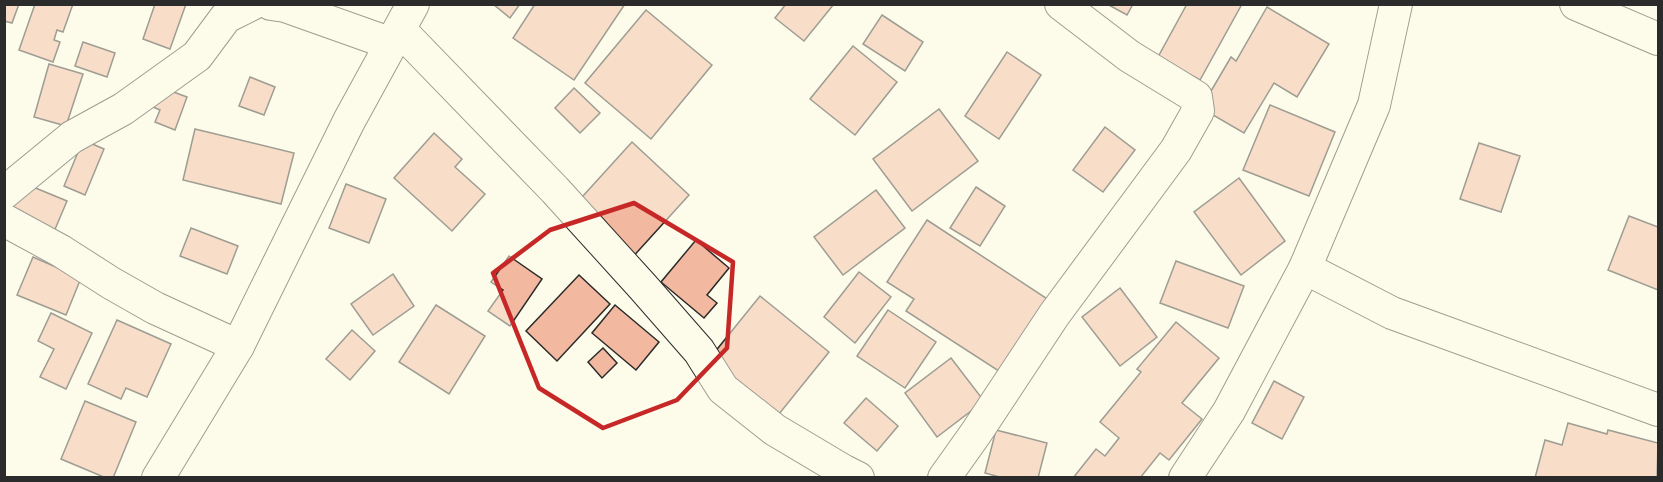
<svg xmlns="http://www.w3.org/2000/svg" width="1663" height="482" viewBox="0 0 1663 482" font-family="Commissioner,sans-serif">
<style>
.building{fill:#f2b8a0;stroke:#2b2b2b;stroke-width:1.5}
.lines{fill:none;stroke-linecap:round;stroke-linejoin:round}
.minor-casing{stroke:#2b2b2b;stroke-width:34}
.minor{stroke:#fdfbea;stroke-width:32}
.marked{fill:none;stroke:#c62828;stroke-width:4.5;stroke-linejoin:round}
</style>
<rect width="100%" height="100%" fill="#fdfbea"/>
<g class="building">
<polygon points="4,4 19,4 12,23 4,21"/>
<polygon points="35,4 73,4 63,32 57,30 54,40 60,42 53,62 19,50"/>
<polygon points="155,4 186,4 170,49 143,39"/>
<polygon points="493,4 520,4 510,18"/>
<polygon points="535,4 625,4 574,80 513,38"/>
<polygon points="786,4 834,4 804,41 775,18"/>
<polygon points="1107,4 1133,4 1127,15"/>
<polygon points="1187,4 1242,4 1200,80 1158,57"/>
<polygon points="1267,7 1329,44 1297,97 1274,83 1244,133 1201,108 1231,57 1236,61"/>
<polygon points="646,10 712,65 651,139 585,83"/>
<polygon points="882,15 923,42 905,71 863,44"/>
<polygon points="83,42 115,53 107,77 75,66"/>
<polygon points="853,46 897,82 855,135 810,99"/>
<polygon points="1007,52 1041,75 999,139 965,116"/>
<polygon points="49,64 83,74 66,126 34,117"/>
<polygon points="250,77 275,87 264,115 239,106"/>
<polygon points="160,87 187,97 175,130 155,122 160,110 153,107"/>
<polygon points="574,88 600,113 580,133 555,108"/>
<polygon points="1270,105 1335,132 1309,196 1243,170"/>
<polygon points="939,109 978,161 912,211 873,159"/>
<polygon points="1105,127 1135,150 1103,192 1073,170"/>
<polygon points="195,129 294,153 281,204 183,180"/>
<polygon points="434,133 462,159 455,167 485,194 452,231 394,178"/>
<polygon points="83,140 104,149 85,195 64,186"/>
<polygon points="632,142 689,195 630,260 573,207"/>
<polygon points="1479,143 1520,156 1501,212 1460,199"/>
<polygon points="1239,178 1285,241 1241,275 1194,212"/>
<polygon points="21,182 67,201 53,234 7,215"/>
<polygon points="346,184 386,199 369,243 329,228"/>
<polygon points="976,187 1005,206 980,246 950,228"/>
<polygon points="876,190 905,228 843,275 814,237"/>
<polygon points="1629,216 1658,227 1658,290 1608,270"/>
<polygon points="927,220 1055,304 1008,377 906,311 914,299 887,282"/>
<polygon points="191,228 238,246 227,274 180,256"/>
<polygon points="696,240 729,268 707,295 717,303 704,318 661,282"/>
<polygon points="509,256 542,279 510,326 488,311 503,290 491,282"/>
<polygon points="33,257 81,278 66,315 17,295"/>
<polygon points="1176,261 1244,286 1228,328 1160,303"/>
<polygon points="859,272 891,297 855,343 824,317"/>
<polygon points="393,274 414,306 373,335 351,304"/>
<polygon points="579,275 610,304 557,361 526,331"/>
<polygon points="1120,288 1157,337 1120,366 1082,317"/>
<polygon points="760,296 829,352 779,414 710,358"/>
<polygon points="436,305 485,336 449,394 399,362"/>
<polygon points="615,305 659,342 636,370 592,333"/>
<polygon points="888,310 936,342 905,388 857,356"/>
<polygon points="51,313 92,333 66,389 40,377 54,349 38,341"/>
<polygon points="117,320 171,344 147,397 126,388 121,399 88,384"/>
<polygon points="1176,322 1219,358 1182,403 1202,419 1169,460 1160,453 1140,478 1073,478 1096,449 1105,456 1119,438 1100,422 1141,372 1137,369"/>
<polygon points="352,330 375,351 350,380 326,359"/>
<polygon points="603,348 617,363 602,378 588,362"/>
<polygon points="951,358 984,401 937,437 905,393"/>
<polygon points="1274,381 1304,397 1282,439 1252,423"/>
<polygon points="866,398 898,426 877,451 844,423"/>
<polygon points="85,401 136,422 113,478 106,478 61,459"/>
<polygon points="1568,423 1607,434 1608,430 1658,443 1657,478 1535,478 1545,440 1562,445"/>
<polygon points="996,430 1047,443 1038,478 1003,478 985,473"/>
</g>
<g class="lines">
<defs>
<g id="minor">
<polyline points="271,4 285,6 392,44"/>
<polyline points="1576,4 1658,39"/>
<polyline points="400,30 555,190 643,287 699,351 723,389 775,430 844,471 858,478"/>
<polyline points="4,193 72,137 123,109 197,56 226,17 252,4"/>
<polyline points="4,220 61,251 111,283 155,308 238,346"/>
<polyline points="1305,268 1392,313 1658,410"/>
<polyline points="158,478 238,346 349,121 413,4"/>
<polyline points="944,478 976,433 1054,315 1176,150 1198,111 1196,97 1129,56 1061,4"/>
<polyline points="1185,478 1229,411 1305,268 1374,105 1396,4"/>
</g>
</defs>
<use href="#minor" class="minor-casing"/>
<use href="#minor" class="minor"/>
</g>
<path d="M0 0H1663V482H0ZM634,203L733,262L727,348L677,400L603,428L539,388L493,273L550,230Z" fill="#fdfbea" fill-opacity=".55" fill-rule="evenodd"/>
<path class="marked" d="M634,203L733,262L727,348L677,400L603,428L539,388L493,273L550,230Z"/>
<rect width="1663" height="482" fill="none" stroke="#2b2b2b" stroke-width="12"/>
</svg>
